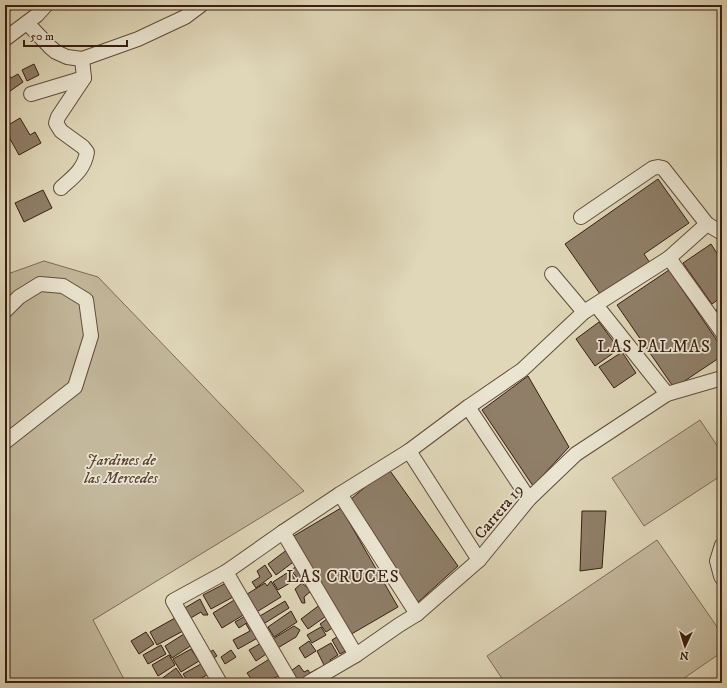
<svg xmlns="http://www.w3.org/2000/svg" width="727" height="688" viewBox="0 0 727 688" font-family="'IM FELL DW Pica',serif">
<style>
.green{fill:#c3b89c;stroke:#7e6b57}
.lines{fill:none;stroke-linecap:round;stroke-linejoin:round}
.stream{stroke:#7a6754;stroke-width:4}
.building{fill:#8f7e68;stroke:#381e12}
.minor-casing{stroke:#624c3c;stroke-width:16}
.minor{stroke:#eae5d1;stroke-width:14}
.labels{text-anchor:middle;stroke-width:3.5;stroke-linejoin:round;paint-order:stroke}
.park-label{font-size:16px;font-style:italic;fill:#5b4434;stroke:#eae5d1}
.street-label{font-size:16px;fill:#381e12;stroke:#eae5d1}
.neighbourhood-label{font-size:17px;letter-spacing:1px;fill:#381e12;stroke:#eae5d1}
</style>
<rect width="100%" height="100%" fill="#dfd7b8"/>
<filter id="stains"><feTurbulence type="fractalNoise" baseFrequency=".005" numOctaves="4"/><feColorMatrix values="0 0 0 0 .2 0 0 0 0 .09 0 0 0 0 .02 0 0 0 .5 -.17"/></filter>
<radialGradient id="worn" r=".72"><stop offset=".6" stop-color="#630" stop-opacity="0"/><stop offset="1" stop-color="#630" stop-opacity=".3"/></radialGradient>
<g class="green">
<polygon points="44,261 98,277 304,491 93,620 126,683 5,683 5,275"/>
<polygon points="700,420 722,453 722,475 644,526 612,478"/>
<polygon points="657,540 722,634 722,652 677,683 505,683 487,656"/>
</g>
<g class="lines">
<polyline class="stream" points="5,13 15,5"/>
</g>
<g class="building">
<polygon points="256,5 267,5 260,10"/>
<polygon points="34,64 39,75 27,81 22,70"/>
<polygon points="5,69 11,78 18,74 23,82 6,94"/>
<polygon points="20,118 30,135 35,132 41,143 19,155 5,130 5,127"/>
<polygon points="658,179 689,223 644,254 650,263 627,279 625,277 600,294 565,244"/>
<polygon points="43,190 52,208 24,222 15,203"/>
<polygon points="711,244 722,261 722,297 712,304 683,263"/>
<polygon points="669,270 722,348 722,356 674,388 617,305"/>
<polygon points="722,306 722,318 716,310"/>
<polygon points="599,322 619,349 595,366 576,339"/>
<polygon points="622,352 636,373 614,388 599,367"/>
<polygon points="528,376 569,447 533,486 482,410"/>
<polygon points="388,468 458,566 417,603 351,499"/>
<polygon points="341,508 398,607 348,636 292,537"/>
<polygon points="582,511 606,511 602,568 580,571"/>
<polygon points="288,549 296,560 276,575 268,564"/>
<polygon points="300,564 306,573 298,579 291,570"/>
<polygon points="265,565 272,576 256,588 252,582 260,577 257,571"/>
<polygon points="290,571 295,580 278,590 273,582"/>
<polygon points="271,581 281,597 255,613 244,596 265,583 267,586"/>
<polygon points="226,583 233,597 211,609 203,595"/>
<polygon points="302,583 311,591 304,597 305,603 302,603 295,589"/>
<polygon points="200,599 208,615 203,615 201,612 189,619 183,609"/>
<polygon points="236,599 245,614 222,628 213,613"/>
<polygon points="285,601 289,608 265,623 260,616"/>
<polygon points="321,604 329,614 308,629 301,619"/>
<polygon points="291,611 297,622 274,637 268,627"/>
<polygon points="247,615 251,620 239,628 235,622"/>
<polygon points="331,616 337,625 326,632 320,624"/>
<polygon points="175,618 183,631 157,645 150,632"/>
<polygon points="252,621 261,636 238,649 233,640 250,631 246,624"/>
<polygon points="294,626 300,630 296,637 276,649 271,640"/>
<polygon points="321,627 326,635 312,643 307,635"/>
<polygon points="146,632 154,644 139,654 131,641"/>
<polygon points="184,634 192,645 172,658 165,646"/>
<polygon points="340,635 349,649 340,654 332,640"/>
<polygon points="309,641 316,651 305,658 299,648"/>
<polygon points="263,642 269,652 256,661 249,650"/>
<polygon points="331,643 338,655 330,660 332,663 325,667 317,651"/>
<polygon points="161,645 166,654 148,664 143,655"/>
<polygon points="191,649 199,661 181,672 173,659"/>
<polygon points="213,650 217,656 210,660 207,654"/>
<polygon points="231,650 236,657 225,664 221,657"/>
<polygon points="169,655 175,665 158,676 152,665"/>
<polygon points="271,658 281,674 267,683 254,683 247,673"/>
<polygon points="201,664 207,675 192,683 189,683 183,674"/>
<polygon points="299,665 304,672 308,670 310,673 317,669 319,672 302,683 298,683 291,671"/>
<polygon points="176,668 183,678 176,683 162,683 160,680"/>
<polygon points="282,676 287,683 271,683"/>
<polygon points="208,679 211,683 203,683"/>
</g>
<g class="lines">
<defs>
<g id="minor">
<polyline points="27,23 50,47 56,52 67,57 82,59 138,39 185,17 201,5"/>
<polyline points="5,39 37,15 46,5"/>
<polyline points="31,94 84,78"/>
<path d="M61,188C73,177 84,170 87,152L83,147L61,131L56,123L58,117L84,78L82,59"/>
<polyline points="581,217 653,168 658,167 663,168 707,224 722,233"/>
<polyline points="669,258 722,332"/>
<polyline points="552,274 584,312"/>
<polyline points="596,305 667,394"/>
<polyline points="5,311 19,297 40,284 63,286 86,300 91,336 75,387 5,442"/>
<polyline points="468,407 529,499"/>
<polyline points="409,451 479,560"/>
<polyline points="340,494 417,614"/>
<polyline points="283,532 356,655"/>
<polyline points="722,545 717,561 721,576 722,578"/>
<polyline points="226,572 291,683"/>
<polyline points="220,683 173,601 226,572 283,532 340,494 409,451 468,407 522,370 584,312 669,258 707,224"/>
<polyline points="308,683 356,655 399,625 417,614 479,560 529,499 576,454 667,394 722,378"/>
</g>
</defs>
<use href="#minor" class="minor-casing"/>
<use href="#minor" class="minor"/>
</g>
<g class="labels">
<g class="park-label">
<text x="121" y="465">Jardines de<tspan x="121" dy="18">las Mercedes</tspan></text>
</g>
<g class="street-label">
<text transform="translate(498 511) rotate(-50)" y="6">Carrera 19</text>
</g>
<g class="neighbourhood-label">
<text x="654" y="352">LAS PALMAS</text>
<text x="343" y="582">LAS CRUCES</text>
</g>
</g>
<rect width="727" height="688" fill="none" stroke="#dfd7b8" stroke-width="20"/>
<rect x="6" y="6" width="715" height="676" fill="none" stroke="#381e12" stroke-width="2"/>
<rect x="10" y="10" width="707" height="668" fill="none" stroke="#381e12"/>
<g transform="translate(685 646) rotate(184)" stroke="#eae5d1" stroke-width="3" paint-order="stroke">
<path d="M0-3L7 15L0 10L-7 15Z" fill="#381e12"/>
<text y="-6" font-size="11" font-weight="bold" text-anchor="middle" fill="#381e12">N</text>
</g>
<path d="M24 40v6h103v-6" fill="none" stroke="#381e12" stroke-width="2"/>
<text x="30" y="40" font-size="12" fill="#381e12" stroke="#eae5d1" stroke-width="3" paint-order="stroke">50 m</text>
<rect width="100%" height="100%" filter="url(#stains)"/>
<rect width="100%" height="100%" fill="url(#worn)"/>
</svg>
